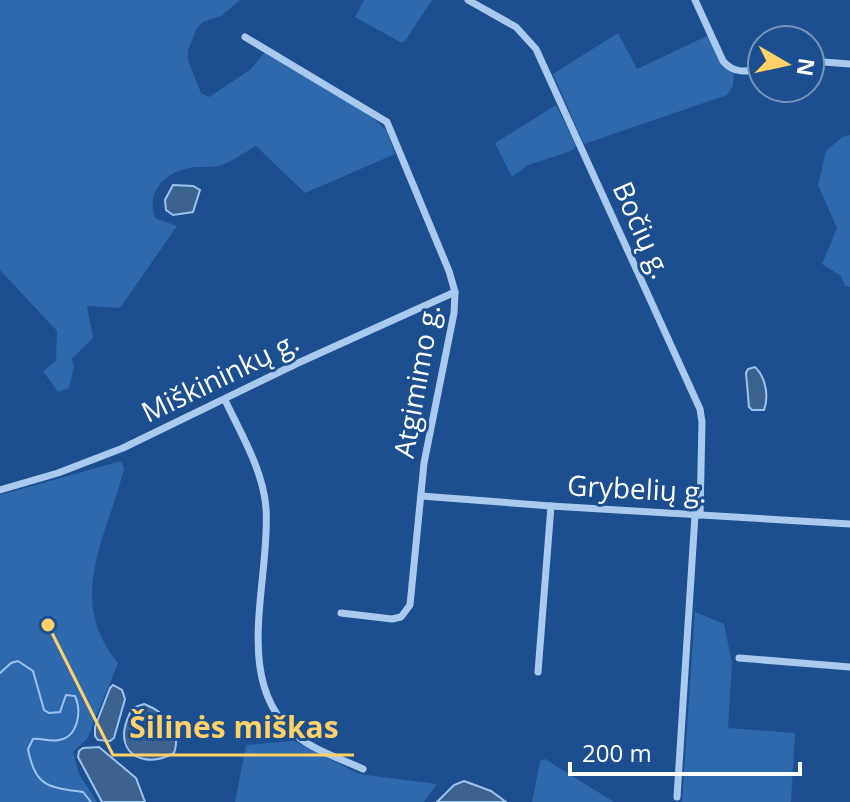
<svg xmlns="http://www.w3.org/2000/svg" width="850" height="802" viewBox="0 0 850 802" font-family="'Open Sans',sans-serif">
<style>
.green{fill:#2e69ad}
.water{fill:#3c6290;stroke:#9cc4f0;stroke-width:2}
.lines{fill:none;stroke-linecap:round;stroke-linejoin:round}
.stream{stroke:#9cc4f0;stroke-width:2}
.minor{stroke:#a9c9ee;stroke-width:7}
.labels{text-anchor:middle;stroke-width:6;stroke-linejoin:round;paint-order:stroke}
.street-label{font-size:28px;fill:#fff;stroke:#1b4f8f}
.leader{fill:none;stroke:#ffd166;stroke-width:3}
.callout-dot{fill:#ffd166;stroke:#1b4f8f;stroke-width:3}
.callout-label{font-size:30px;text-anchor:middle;font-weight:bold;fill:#ffd166;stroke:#1b4f8f;stroke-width:6;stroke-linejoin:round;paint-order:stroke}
</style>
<rect width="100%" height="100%" fill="#1b4f8f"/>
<g class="green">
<path d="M0,0H240L221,16L203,22L197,28L188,50V60L201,93L209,97L251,69L264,53L366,111L387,131L395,154L305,193L256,146C245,152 233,161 222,165C212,168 200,166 189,168C164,173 146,192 155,218L177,226L120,308L87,306L93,338L72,359L74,367L69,388L58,392L43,371L56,361L57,331L0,270Z"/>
<polygon points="364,0 432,0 405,41 402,43 355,17"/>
<polygon points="618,33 637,69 709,35 722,63 734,74 733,86 727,95 584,144 553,74"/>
<polygon points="556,105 576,146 571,151 528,165 512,177 495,143"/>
<polygon points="850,135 850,287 845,286 841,276 822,264 837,228 818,185 826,151 842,137"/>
<path d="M121,461L124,469C107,537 65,599 118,663L87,739L73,752L79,774L97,802H0V495Z"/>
<polygon points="695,612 724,624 732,663 728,728 795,733 791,802 682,802"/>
<polygon points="294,741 359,774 437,784 424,802 235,802 246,745"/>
<polygon points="545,759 614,802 532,802 540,761"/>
</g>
<g class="water">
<polygon points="173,185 193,186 200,190 193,212 173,215 166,210 165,200"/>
<path d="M755,367C766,377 769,397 764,410H752L749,407L746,373L748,369Z"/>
<polygon points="113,685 122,690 125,699 114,738 110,741 98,740 95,736 95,727 110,688"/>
<path d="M144,704C165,712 182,730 174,753C155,765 124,762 124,734C124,724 129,716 132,708Z"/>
<polygon points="99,747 136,778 145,802 102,802 78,757 79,751 83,748"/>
<polygon points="464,781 491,791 506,802 437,802 454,785"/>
</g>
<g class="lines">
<path class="stream" d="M0,673L11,663L18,661L33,671L44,710L49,713L60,712L66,695L75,696C82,711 78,737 59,740C50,742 42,738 33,739L28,749C35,787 48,787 83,792L91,802"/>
<g class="minor">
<polyline points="468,0 516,27 536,49 700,409 702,422 700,515"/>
<path d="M695,0L723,61C734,74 746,72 762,68"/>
<polyline points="245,37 387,122 449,271 455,292 454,313 424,463 410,605 401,617 392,619 341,613"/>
<polyline points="810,61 850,64"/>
<path d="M225,400C241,434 263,470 266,508C271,581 230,683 297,736C315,751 342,759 363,769"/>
<polyline points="0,490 58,473 123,448 298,363 455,292"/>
<polyline points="421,496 551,506 850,524"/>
<polyline points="739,658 850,667"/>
<polyline points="538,672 551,506"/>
<polyline points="677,797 695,515"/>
</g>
</g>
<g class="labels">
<g class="street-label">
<text transform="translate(642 230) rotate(66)" y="10">Bočių g.</text>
<text transform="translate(220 377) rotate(-26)" y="10">Miškininkų g.</text>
<text transform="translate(417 381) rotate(-80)" y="10">Atgimimo g.</text>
<text transform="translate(637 489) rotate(3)" y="10">Grybelių g.</text>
</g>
</g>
<path class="leader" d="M48 625L113 755H354"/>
<circle class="callout-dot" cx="48" cy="625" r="8"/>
<g class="callout-label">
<text x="234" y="738">Šilinės miškas</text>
</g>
<g transform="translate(786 64) rotate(99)"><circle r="38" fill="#1b4f8f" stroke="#7695bc" stroke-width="2"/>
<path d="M0-6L14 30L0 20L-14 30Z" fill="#ffd166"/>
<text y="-12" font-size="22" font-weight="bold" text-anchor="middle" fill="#ffffff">N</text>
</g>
<path d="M570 762v12h230v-12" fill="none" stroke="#ffffff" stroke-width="4"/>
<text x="582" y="762" font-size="24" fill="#ffffff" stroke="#1b4f8f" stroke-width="6" paint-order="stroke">200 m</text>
</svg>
